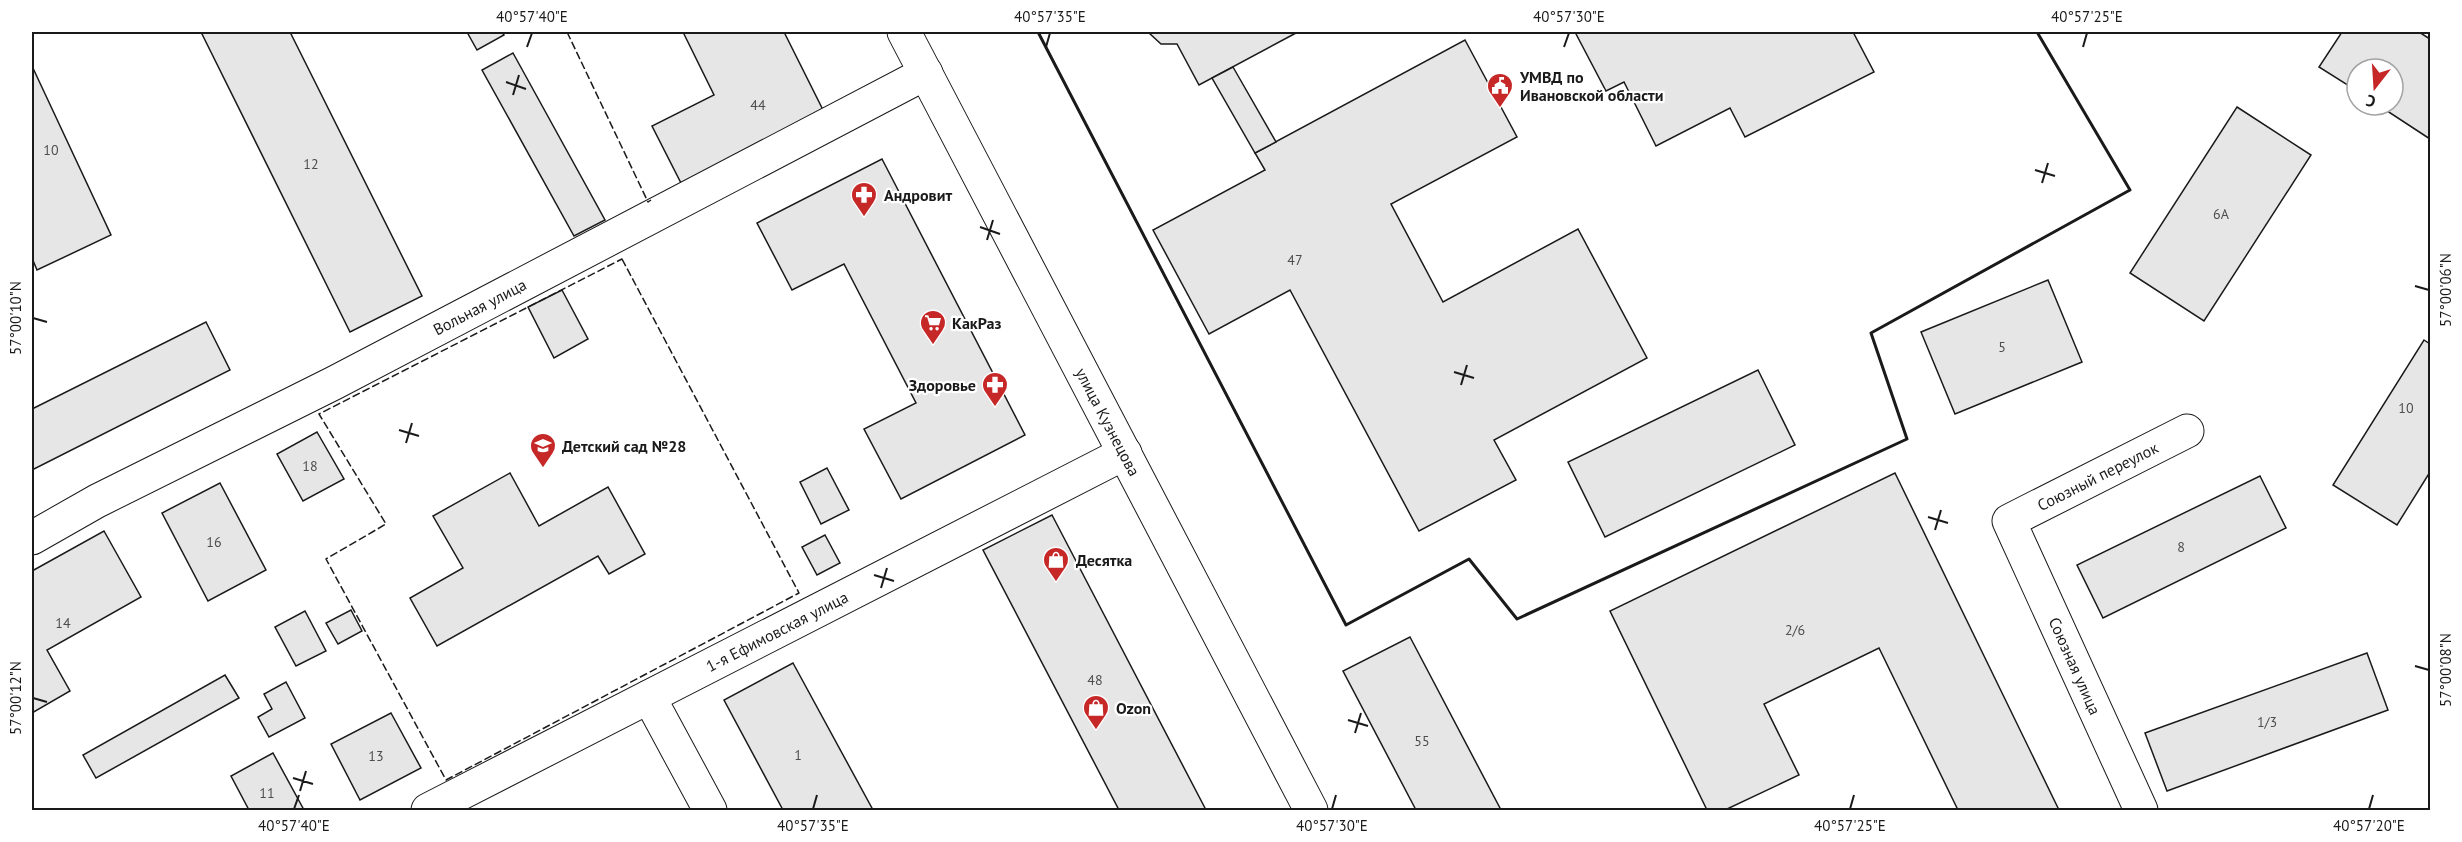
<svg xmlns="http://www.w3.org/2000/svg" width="2462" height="842" viewBox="0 0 2462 842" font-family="'PT Sans',sans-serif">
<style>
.building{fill:#e6e6e6;stroke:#1a1a1a;stroke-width:1.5}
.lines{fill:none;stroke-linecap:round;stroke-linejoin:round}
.minor-casing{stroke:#1a1a1a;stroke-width:35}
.major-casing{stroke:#1a1a1a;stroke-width:35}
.minor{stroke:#fff;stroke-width:33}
.major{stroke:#fff;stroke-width:33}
.fence{stroke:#1a1a1a;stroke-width:1.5;stroke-dasharray:8 3;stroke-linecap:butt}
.wall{stroke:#1a1a1a;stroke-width:3}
.ticks{fill:none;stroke:#1a1a1a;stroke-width:2}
.labels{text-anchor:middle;stroke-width:4.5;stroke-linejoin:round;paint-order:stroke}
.number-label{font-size:14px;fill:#4d4d4d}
.poi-label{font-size:16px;font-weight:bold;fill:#1a1a1a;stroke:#fff;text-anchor:start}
.street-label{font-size:16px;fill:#1a1a1a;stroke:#fff}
.neatline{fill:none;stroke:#1a1a1a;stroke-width:2}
.ticks-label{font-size:15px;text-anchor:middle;fill:#1a1a1a}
</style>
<rect width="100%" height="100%" fill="#fff"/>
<g class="building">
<polygon points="201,32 290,32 422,296 350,332"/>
<polygon points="467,32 502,32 504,35 477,50"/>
<polygon points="683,32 784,32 825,114 682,185 652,126 714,95"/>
<polygon points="1148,32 1295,32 1296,33 1199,85 1177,44 1161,44"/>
<polygon points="1575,32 1853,32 1874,72 1745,137 1730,108 1656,146 1624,82 1606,91"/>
<polygon points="2342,32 2419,32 2430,39 2430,139 2378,105 2393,105 2393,69 2357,69 2357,91 2319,67"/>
<polygon points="1465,40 1517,137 1391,204 1443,302 1578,229 1647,358 1494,440 1516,480 1419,531 1290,290 1209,334 1153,230 1265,170 1255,153"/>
<polygon points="513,53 605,220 574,236 482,70"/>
<polygon points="32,66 111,235 37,270 32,258"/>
<polygon points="1233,67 1276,142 1255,153 1212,78"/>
<polygon points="2237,107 2311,155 2204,321 2130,273"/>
<polygon points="882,159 1025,435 901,499 864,429 916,403 844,264 792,290 757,223"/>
<polygon points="2048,280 2082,362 1955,414 1921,332"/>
<polygon points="562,290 588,339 554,358 528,307"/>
<polygon points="206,322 230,370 32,470 32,409"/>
<polygon points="2424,340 2430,344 2430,472 2397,525 2333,485"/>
<polygon points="1758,370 1795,445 1605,537 1568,462"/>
<polygon points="317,432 344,479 303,501 277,454"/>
<polygon points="827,468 849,510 821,524 800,482"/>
<polygon points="510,473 539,526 608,487 645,554 609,574 598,556 437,646 410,598 463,568 433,516"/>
<polygon points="1895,473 2059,810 1958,810 1879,648 1764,704 1799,775 1725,810 1707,810 1610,611"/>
<polygon points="2260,476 2286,528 2103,618 2077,565"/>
<polygon points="220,483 266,570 208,601 162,513"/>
<polygon points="1052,515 1206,810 1119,810 983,550"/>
<polygon points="104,531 141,597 47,650 70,691 32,713 32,571"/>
<polygon points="825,535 840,563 817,575 802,547"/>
<polygon points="351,610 362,631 338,644 326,623"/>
<polygon points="305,611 326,651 296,666 275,627"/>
<polygon points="1410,637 1501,810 1416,810 1343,671"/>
<polygon points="2367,653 2388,710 2167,791 2145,733"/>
<polygon points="793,663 873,810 783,810 724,700"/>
<polygon points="225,675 239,698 96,778 83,755"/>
<polygon points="286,682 305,718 269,737 258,717 272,709 264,694"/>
<polygon points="391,713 421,768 360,800 331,744"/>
<polygon points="273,753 304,810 249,810 231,776"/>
</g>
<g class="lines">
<defs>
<g id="minor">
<path id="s1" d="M32,538L97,501L334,383L926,73"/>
<polyline points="649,697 710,810"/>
<path id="s2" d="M428,810L1125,453"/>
<path id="s3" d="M2141,810L2009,521L2187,431"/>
</g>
<g id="major">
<path id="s4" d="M904,32L1311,810"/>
</g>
</defs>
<use href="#minor" class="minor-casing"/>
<use href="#major" class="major-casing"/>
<use href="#minor" class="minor"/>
<use href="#major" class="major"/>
<g class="fence">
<polyline points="567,32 648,202 651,200"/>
<polygon points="622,259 799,593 446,780 326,559 386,524 319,414"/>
</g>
<polyline class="wall" points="1038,32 1346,625 1469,559 1517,619 1907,439 1871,333 2130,190 2037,32"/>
</g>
<path class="ticks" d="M527,47L532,33M1046,47L1050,33M1564,47L1569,33M2083,47L2087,33M506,82L526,89M513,95L519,75M2035,170L2055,176M2042,183L2048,163M980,227L1000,234M987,240L993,220M2415,286L2429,290M33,318L47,322M1454,372L1474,378M1461,385L1467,365M399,430L419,436M406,443L412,423M1928,517L1948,523M1935,530L1941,510M874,575L894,581M881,588L887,568M2415,666L2429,670M33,698L47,702M1348,720L1368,726M1355,733L1361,713M293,778L313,784M300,791L306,771M294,809L299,795M813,809L817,795M1332,809L1336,795M1850,809L1854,795M2369,809L2373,795"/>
<defs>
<symbol id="civic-pin" viewBox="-11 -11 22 30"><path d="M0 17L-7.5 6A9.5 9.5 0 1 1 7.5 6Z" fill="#c62828" stroke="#fff"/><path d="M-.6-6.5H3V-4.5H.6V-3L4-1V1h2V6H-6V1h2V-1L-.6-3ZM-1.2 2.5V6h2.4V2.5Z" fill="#fff"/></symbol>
<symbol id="pharmacy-pin" viewBox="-11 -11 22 30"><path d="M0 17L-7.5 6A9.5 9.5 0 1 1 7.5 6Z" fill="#c62828" stroke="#fff"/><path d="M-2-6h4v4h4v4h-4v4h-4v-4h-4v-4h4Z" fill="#fff"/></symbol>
<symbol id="supermarket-pin" viewBox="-11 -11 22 30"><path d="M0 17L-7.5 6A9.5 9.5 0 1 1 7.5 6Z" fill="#c62828" stroke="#fff"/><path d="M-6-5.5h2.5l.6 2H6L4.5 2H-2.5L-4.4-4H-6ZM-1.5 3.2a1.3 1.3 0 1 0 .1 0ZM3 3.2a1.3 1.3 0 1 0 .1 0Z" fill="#fff"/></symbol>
<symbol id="school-pin" viewBox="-11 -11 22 30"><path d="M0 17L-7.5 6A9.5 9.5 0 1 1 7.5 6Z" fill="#c62828" stroke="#fff"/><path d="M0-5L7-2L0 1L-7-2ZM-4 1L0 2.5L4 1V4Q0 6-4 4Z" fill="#fff"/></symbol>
<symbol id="shop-pin" viewBox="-11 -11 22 30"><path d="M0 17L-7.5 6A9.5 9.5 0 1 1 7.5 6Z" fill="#c62828" stroke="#fff"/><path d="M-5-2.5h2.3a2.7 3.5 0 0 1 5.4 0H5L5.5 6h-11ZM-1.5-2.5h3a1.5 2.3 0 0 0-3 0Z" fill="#fff"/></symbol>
</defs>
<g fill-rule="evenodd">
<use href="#civic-pin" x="1485" y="71" width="30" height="40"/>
<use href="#pharmacy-pin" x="849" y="180" width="30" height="40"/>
<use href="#supermarket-pin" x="918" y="308" width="30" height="40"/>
<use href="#pharmacy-pin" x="980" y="370" width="30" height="40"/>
<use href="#school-pin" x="528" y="431" width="30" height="40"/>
<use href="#shop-pin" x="1041" y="545" width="30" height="40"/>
<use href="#shop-pin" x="1081" y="693" width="30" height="40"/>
</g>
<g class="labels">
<g class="number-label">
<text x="758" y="110">44</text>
<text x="51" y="155">10</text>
<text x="311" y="169">12</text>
<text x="2221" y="219">6А</text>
<text x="1295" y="265">47</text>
<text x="2002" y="352">5</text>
<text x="2406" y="413">10</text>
<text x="310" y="471">18</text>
<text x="214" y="547">16</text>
<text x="2181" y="552">8</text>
<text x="63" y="628">14</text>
<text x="1795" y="635">2/6</text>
<text x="1095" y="685">48</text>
<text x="2267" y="727">1/3</text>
<text x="1422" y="746">55</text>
<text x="798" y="760">1</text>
<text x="376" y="761">13</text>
<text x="267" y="798">11</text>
</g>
<g class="poi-label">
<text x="1520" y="83">УМВД по<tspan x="1520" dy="18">Ивановской области</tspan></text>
<text x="884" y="201">Андровит</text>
<text x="952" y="329">КакРаз</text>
<text x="976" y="391" text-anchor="end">Здоровье</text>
<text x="562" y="452">Детский сад №28</text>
<text x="1076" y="566">Десятка</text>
<text x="1116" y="714">Ozon</text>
</g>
<g class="street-label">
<text dy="6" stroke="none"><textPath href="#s1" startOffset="504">Вольная улица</textPath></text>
<text dy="6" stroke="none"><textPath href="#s4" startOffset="440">улица Кузнецова</textPath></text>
<text dy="6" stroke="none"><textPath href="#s3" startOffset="417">Союзный переулок</textPath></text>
<text dy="6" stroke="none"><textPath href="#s2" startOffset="392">1-я Ефимовская улица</textPath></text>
<text transform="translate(2075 666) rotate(66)" y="6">Союзная улица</text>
</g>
</g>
<rect width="2462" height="842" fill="none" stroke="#ffffff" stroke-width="66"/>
<g transform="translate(2375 87) rotate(197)"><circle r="28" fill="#ffffff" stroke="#a3a3a3" stroke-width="1.5"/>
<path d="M0-4.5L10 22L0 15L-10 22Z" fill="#c62828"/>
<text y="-9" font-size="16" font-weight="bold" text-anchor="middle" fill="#1a1a1a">С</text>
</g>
<rect x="33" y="33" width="2396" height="776" class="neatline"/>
<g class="ticks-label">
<text x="532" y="22">40°57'40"E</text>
<text x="1050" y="22">40°57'35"E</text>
<text x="1569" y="22">40°57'30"E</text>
<text x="2087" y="22">40°57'25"E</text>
<text transform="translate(2446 290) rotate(-90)" y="5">57°00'06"N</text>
<text transform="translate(16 318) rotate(-90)" y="5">57°00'10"N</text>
<text transform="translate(2446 670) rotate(-90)" y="5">57°00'08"N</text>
<text transform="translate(16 698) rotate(-90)" y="5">57°00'12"N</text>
<text x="294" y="831">40°57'40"E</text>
<text x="813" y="831">40°57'35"E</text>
<text x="1332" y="831">40°57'30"E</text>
<text x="1850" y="831">40°57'25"E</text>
<text x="2369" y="831">40°57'20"E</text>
</g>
</svg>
